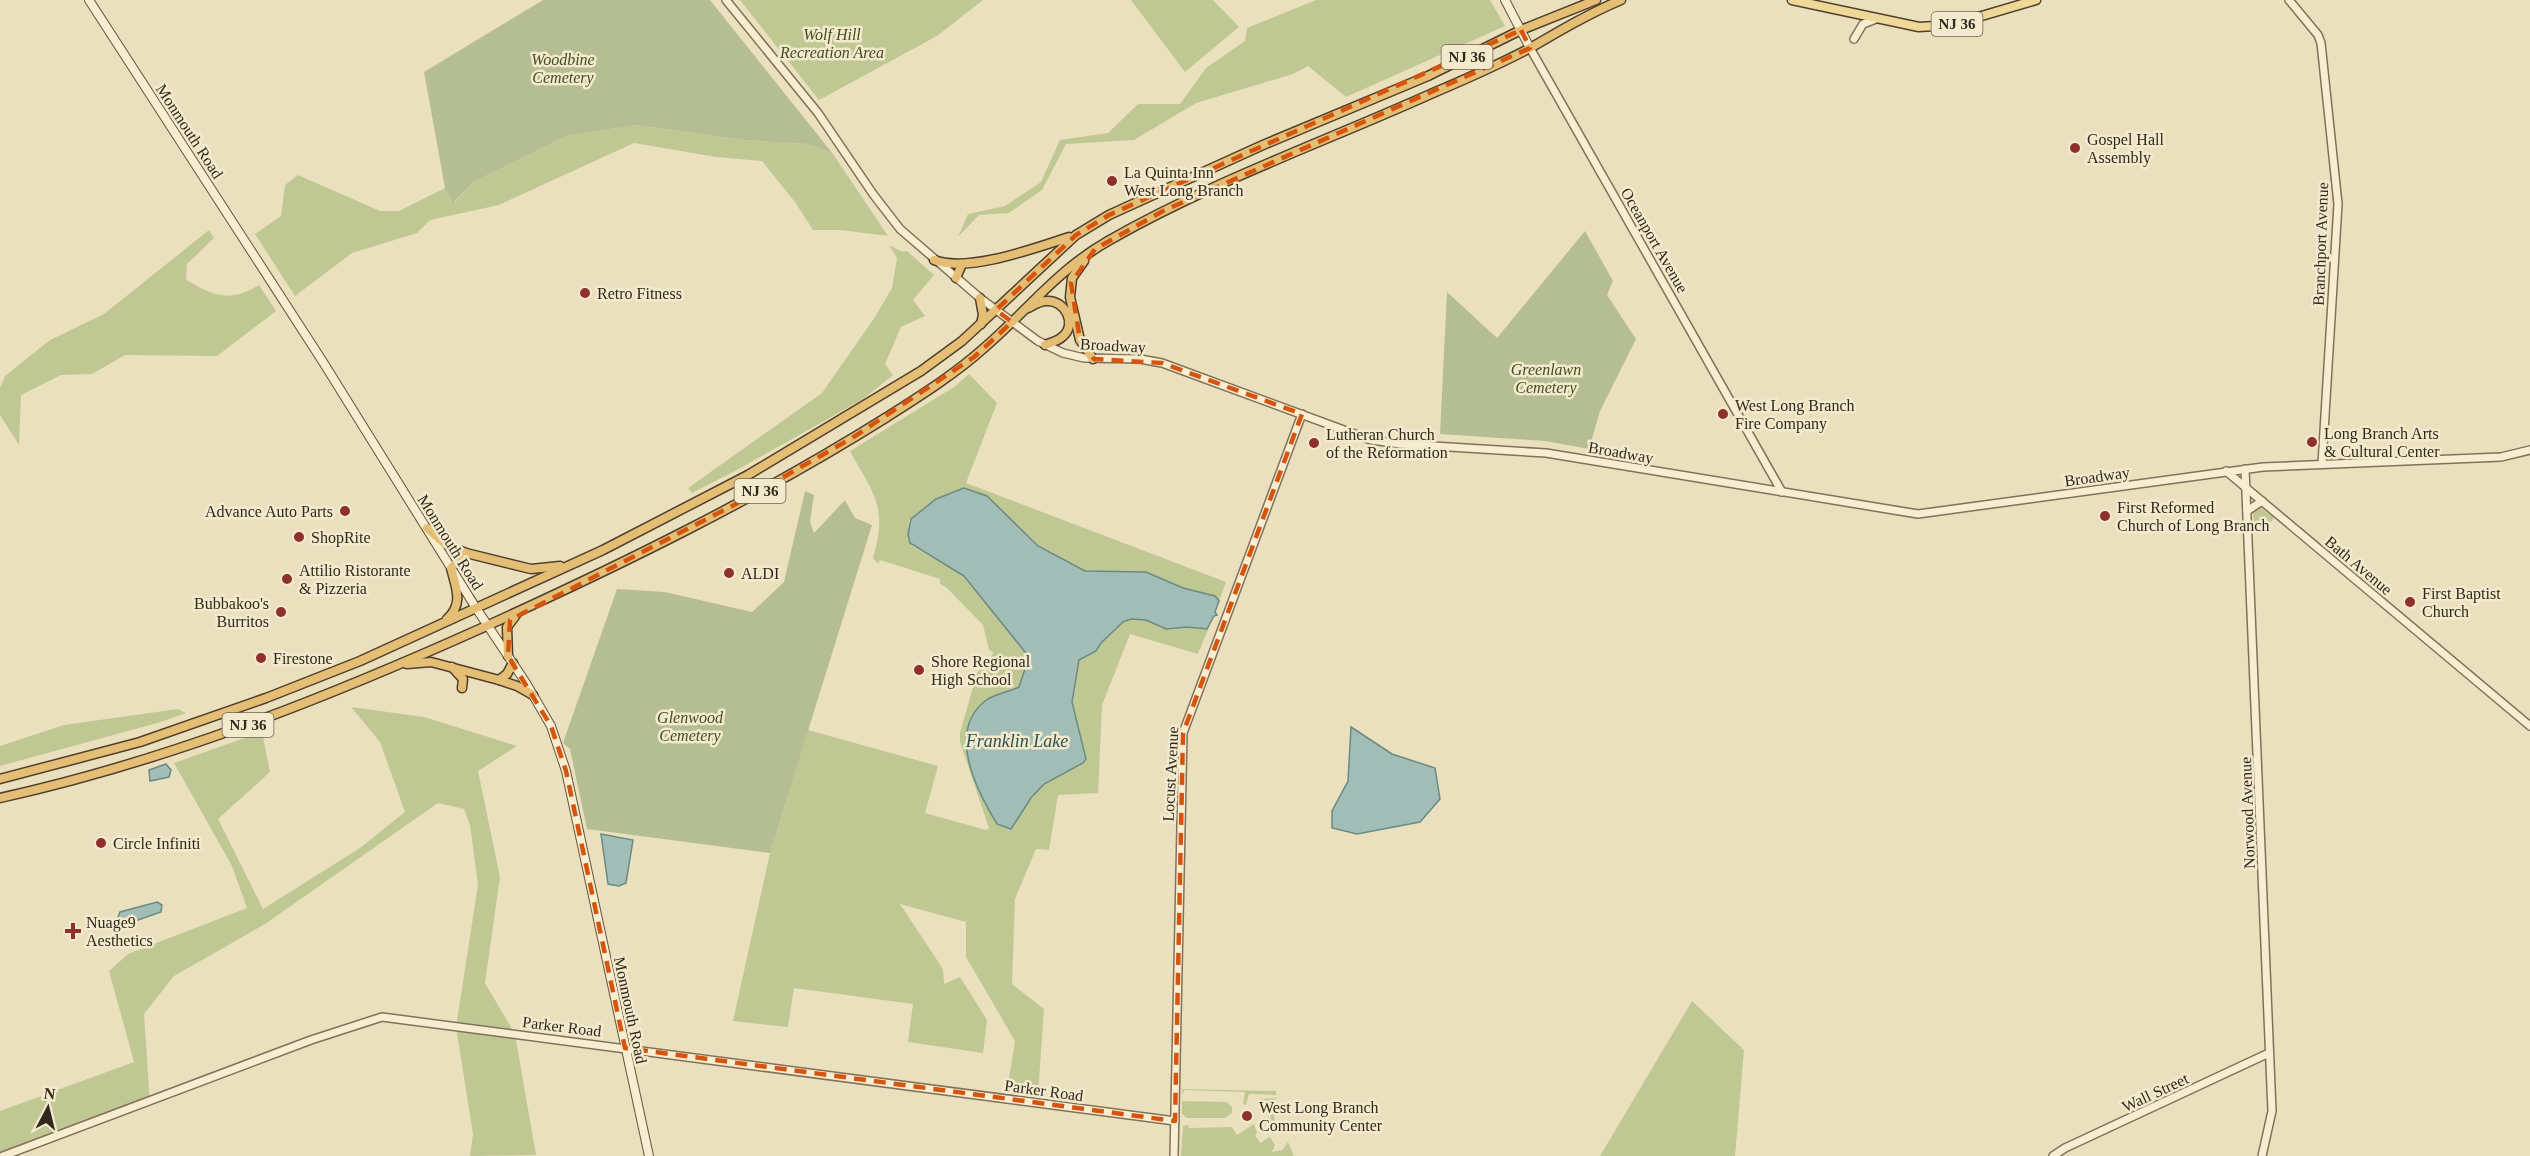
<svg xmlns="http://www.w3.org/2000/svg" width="2530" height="1156" viewBox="0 0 2530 1156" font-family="'Times New Roman',serif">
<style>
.green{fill:#bfc893}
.cemetery{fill:#b5bd93}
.water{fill:#a1bdb6;stroke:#6a8a84;stroke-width:1.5}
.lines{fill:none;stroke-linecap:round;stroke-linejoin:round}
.tertiary-casing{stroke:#827158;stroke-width:10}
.secondary-casing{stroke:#64523b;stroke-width:10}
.primary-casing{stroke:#503f2c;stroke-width:11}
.trunk-casing{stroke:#503f2c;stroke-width:11}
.tertiary{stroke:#f7edd1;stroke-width:7}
.secondary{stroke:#f7edd1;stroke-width:8}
.primary{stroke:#eed797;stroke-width:8}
.trunk{stroke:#e3be74;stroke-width:8}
.marked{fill:none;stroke:#d6540e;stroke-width:4.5;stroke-dasharray:12 8;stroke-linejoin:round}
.poi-dot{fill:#8e302b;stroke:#f3eacd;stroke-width:2}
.labels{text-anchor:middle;stroke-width:5;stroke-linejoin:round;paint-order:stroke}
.shield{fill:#f3eacd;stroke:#6c6251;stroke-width:1.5}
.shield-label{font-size:15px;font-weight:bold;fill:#32281c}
.park-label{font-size:16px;font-style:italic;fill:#414e23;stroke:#f3eacd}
.street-label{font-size:16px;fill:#32281c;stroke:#f3eacd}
.poi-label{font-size:16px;fill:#32281c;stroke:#f3eacd;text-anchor:start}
.water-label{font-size:18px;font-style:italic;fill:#2c5251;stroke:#f3eacd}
</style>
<rect width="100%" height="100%" fill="#ebe0be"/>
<g class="green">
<polygon points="740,0 983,0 937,36 819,100"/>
<polygon points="1131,0 1213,0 1239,27 1185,72"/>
<polygon points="1316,0 1490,0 1505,26 1346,97 1308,66 1293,74 1196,103 1134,140 1066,144 1042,190 1009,213 979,215 958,237 968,214 1005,206 1041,182 1060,140 1108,133 1138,104 1180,104 1206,68 1245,41 1247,28"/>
<polygon points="636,125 743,140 807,144 833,154 888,236 840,230 813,230 795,202 762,161 716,157 634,143 499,205 430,220 417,233 352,253 295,296 255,234 281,216 285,185 298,175 380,211 399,211 445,188 454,203 475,181 567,136"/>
<path d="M209,230L214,238L187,264L186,280C215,296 229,303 259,285L276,311L217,356L125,355L92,374L61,375L21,395L19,445L0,415V388L5,376L50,340L104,314Z"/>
<polygon points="889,245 903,252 907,251 934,275 913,300 925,316 901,327 885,364 893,375 863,399 737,470 692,493 688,488 822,393 875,317 892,288 897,258"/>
<path d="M969,374L997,403L966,483L1226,582L1218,604L1216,597L1183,588L1143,571H1085L1038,546L987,496L965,488L941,497L909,520L908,536L912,546L964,576L1029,657L1019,687C1008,692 993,694 984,702C948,733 978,792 997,824L1013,827L1025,807L1044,784L1083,763L1086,759L1072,702L1079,660L1096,651L1101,643L1124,621L1136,618L1146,620L1162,628L1173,629L1188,627L1208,628L1212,620L1198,654L1130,634L1102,705L1098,793L1058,795L1049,850L1036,849L1015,899L1012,984L1044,1009L1038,1095L1007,1091L1015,1041L966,957V922L900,904L943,969L944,984L960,977L987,1020L983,1053L908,1042L913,1004L794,988L788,1027L733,1021L770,853L808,730L938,766L925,813L986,830L989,828L960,742V733L977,673L981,669L985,671L987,669L993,652L989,650L983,625L947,588L940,584V579L880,560L878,564L873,558C888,506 874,495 850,451L954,387Z"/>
<polygon points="2257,508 2261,508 2274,518 2270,523 2254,523 2253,512"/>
<polygon points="351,707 424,717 517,746 478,771 500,877 485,983 515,1034 536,1155 470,1156 473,1134 456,1027 478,885 470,825 464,809 438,803 265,924 174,976 144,1014 150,1104 16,1156 0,1156 0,1111 134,1062 109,971 128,954 247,908 232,866 174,763 262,732 270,772 218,819 263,909 360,848 405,812 380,742"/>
<polygon points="178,709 186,713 161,722 0,766 0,746 64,725"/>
<polygon points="1692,1001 1744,1050 1735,1156 1600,1156"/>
<polygon points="1182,1089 1276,1091 1276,1095 1249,1094 1246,1105 1243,1104 1245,1092 1184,1090 1182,1095"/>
<polygon points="1276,1098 1276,1106 1266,1106 1265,1111 1259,1110 1260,1099"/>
<polygon points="1182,1101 1227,1102 1232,1107 1232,1113 1225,1118 1187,1118 1182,1114"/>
<polygon points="1267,1107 1276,1107 1274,1118 1277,1126 1274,1122 1272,1124 1274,1128 1273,1129 1268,1121 1264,1120 1264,1117 1271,1118 1270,1114 1266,1114"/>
<polygon points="1254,1124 1257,1133 1255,1135 1260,1143 1270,1137 1275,1145 1272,1152 1282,1150 1288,1142 1294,1156 1181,1156 1183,1126 1188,1125 1189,1128 1232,1127 1237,1135"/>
</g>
<g class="cemetery">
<polygon points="543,0 710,0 833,154 807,144 743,140 636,125 567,136 475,181 453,203 445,188 424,72"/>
<polygon points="1585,231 1613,281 1607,295 1636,339 1600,411 1589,449 1545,441 1440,434 1447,292 1497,338"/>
<polygon points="805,491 814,495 810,522 814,533 845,500 855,518 872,525 770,853 587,829 570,749 563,743 617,589 665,592 752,612 784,582"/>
</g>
<g class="water">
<path d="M964,488L987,496L1038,546L1085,571L1146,572L1183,588L1215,596L1219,601L1215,612L1217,615L1214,616L1207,629L1187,627L1166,629L1146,620L1131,619L1123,622L1101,643L1096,651L1079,660L1072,702L1086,759L1083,763L1044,784L1031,798L1011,829L997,824C977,791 946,732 985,701C994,694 1009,692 1019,687L1029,657L964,576L910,543L908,534L911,519L936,499Z"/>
<polygon points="1351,727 1392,754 1435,768 1440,799 1420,822 1357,834 1332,828 1332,811 1348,781"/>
<polygon points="166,764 171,770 169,777 150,781 149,770"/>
<polygon points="601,834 633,840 626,883 619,886 608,884"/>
<polygon points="157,902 162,905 161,912 124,925 120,922 118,917 120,912"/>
</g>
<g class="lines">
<defs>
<g id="tertiary">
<polyline points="726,0 818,113 873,194 900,229 980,298 1038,341 1063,353 1084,358 1140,359 1162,363 1371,440 1401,444 1546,453 1918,514 2263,467 2501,457 2530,450"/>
<polyline points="2289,0 2318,35 2321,43 2338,204 2322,464"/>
<polyline points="1854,39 1863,24 1876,19"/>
<polyline points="1530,48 1782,492"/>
<polyline points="2245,469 2272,1111 2262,1156"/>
<polyline points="2226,471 2530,726"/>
<polyline points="2247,511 2262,501"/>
<polyline points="3,1156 311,1040 382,1017 1175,1121"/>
<polyline points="1174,1156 1183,733 1302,414"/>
<polyline points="2053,1156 2065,1148 2269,1053"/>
</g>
<g id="secondary">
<polyline points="89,0 323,362 476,608 526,683 551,726 566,771 649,1156"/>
<polyline points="1505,0 1530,48"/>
</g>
<polyline id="primary" points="1792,0 1919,27 1951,25 2036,0"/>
<g id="trunk">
<path d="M934,260C968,273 1035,248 1069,237"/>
<polyline points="1084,261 1072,278 1070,297 1080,340 1093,359"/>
<polyline points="956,278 962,264"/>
<polyline points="980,298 983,315 981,324"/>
<path d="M1028,308C1034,305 1040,301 1046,301C1065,299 1078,325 1062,337C1058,341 1050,343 1045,345"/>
<polyline points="427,528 445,544 466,553 531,569 560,566"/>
<path d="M447,619C464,604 456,588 451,568L466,553"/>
<polyline points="508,656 507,627 516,615"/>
<polyline points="407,664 431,662 499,680 507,674 513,663"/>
<polyline points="452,667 463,679 462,688"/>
<polyline points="499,680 517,686 533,695"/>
<polyline points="0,779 140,742 266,698 360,661 603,550 748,475 921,371 962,341 1076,235 1109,215 1263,145 1428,76 1521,30 1596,0"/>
<path d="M0,798C167,761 326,698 482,628C621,565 758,498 887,417C920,396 955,374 984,348C1028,310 1056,271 1108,241C1211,182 1324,142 1433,93C1466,79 1500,64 1532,47C1561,30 1590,13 1621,0"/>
</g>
</defs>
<use href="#tertiary" class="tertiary-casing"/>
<use href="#secondary" class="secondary-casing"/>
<use href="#primary" class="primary-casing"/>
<use href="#trunk" class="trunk-casing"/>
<use href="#tertiary" class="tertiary"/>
<use href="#secondary" class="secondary"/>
<use href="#primary" class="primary"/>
<use href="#trunk" class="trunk"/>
</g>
<path class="marked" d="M1521,30L1530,48L1163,211L1095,249L1071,283L1080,340L1094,359L1162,363L1302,414L1183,733L1175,1121L625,1048L566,771L551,726L508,656L510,620L734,505L852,438L974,357L1012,322L996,310L1076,235L1109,215Z"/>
<g class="poi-dot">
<circle cx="2075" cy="148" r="6"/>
<circle cx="1112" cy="181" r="6"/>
<circle cx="585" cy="293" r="6"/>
<circle cx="1723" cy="414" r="6"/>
<circle cx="2312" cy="442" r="6"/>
<circle cx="1314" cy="443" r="6"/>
<circle cx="345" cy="511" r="6"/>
<circle cx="2105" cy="516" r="6"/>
<circle cx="299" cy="537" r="6"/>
<circle cx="729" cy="573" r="6"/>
<circle cx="287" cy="579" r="6"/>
<circle cx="2410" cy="602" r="6"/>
<circle cx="281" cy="612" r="6"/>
<circle cx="261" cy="658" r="6"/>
<circle cx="919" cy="670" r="6"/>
<circle cx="101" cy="843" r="6"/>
<path d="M70 922h6v6h6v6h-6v6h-6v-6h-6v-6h6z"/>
<circle cx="1247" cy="1116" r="6"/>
</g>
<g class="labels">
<g class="shield">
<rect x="1931.5" y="12" width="51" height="24" rx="4.5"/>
<rect x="1441.5" y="45" width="51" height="24" rx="4.5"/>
<rect x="734.5" y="479" width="51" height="24" rx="4.5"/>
<rect x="222.5" y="713" width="51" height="24" rx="4.5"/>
</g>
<g class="shield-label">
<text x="1957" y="29">NJ 36</text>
<text x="1467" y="62">NJ 36</text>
<text x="760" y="496">NJ 36</text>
<text x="248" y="730">NJ 36</text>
</g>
<g class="park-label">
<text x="832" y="40">Wolf Hill<tspan x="832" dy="18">Recreation Area</tspan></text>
<text x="563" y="65">Woodbine<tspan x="563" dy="18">Cemetery</tspan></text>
<text x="1546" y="375">Greenlawn<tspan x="1546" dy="18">Cemetery</tspan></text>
<text x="690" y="723">Glenwood<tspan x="690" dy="18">Cemetery</tspan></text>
</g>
<g class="street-label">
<text transform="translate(190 131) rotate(57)" y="6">Monmouth Road</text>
<text transform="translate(1655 240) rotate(60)" y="6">Oceanport Avenue</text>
<text transform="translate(2320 244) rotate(-88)" y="6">Branchport Avenue</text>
<text transform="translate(1113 345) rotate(3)" y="6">Broadway</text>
<text transform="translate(1621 452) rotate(10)" y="6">Broadway</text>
<text transform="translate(2097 476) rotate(-8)" y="6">Broadway</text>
<text transform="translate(451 542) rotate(58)" y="6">Monmouth Road</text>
<text transform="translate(2359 565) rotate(40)" y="6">Bath Avenue</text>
<text transform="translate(1170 774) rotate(-87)" y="6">Locust Avenue</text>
<text transform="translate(2247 813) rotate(-92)" y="6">Norwood Avenue</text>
<text transform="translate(631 1010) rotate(78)" y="6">Monmouth Road</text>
<text transform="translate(562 1026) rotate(7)" y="6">Parker Road</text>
<text transform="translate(1044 1090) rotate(8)" y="6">Parker Road</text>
<text transform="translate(2155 1092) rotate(-25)" y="6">Wall Street</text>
</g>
<g class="poi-label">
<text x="2087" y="145">Gospel Hall<tspan x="2087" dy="18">Assembly</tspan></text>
<text x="1124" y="178">La Quinta Inn<tspan x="1124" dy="18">West Long Branch</tspan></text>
<text x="597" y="299">Retro Fitness</text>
<text x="1735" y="411">West Long Branch<tspan x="1735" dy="18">Fire Company</tspan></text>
<text x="2324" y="439">Long Branch Arts<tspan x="2324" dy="18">&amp; Cultural Center</tspan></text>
<text x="1326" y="440">Lutheran Church<tspan x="1326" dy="18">of the Reformation</tspan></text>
<text x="2117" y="513">First Reformed<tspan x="2117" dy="18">Church of Long Branch</tspan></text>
<text x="333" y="517" text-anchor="end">Advance Auto Parts</text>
<text x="311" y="543">ShopRite</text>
<text x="299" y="576">Attilio Ristorante<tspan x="299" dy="18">&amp; Pizzeria</tspan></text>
<text x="741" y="579">ALDI</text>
<text x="2422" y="599">First Baptist<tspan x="2422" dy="18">Church</tspan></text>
<text x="269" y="609" text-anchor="end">Bubbakoo's<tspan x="269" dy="18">Burritos</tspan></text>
<text x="273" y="664">Firestone</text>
<text x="931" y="667">Shore Regional<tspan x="931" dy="18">High School</tspan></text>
<text x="113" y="849">Circle Infiniti</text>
<text x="86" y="928">Nuage9<tspan x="86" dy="18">Aesthetics</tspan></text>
<text x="1259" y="1113">West Long Branch<tspan x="1259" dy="18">Community Center</tspan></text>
</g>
<g class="water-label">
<text x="1017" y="747">Franklin Lake</text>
</g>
</g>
<g transform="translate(48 1108) rotate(7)" stroke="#f3eacd" stroke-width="4.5" paint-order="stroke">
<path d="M0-4.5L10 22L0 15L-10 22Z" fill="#32281c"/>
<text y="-9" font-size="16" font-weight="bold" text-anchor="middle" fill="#32281c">N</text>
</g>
</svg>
